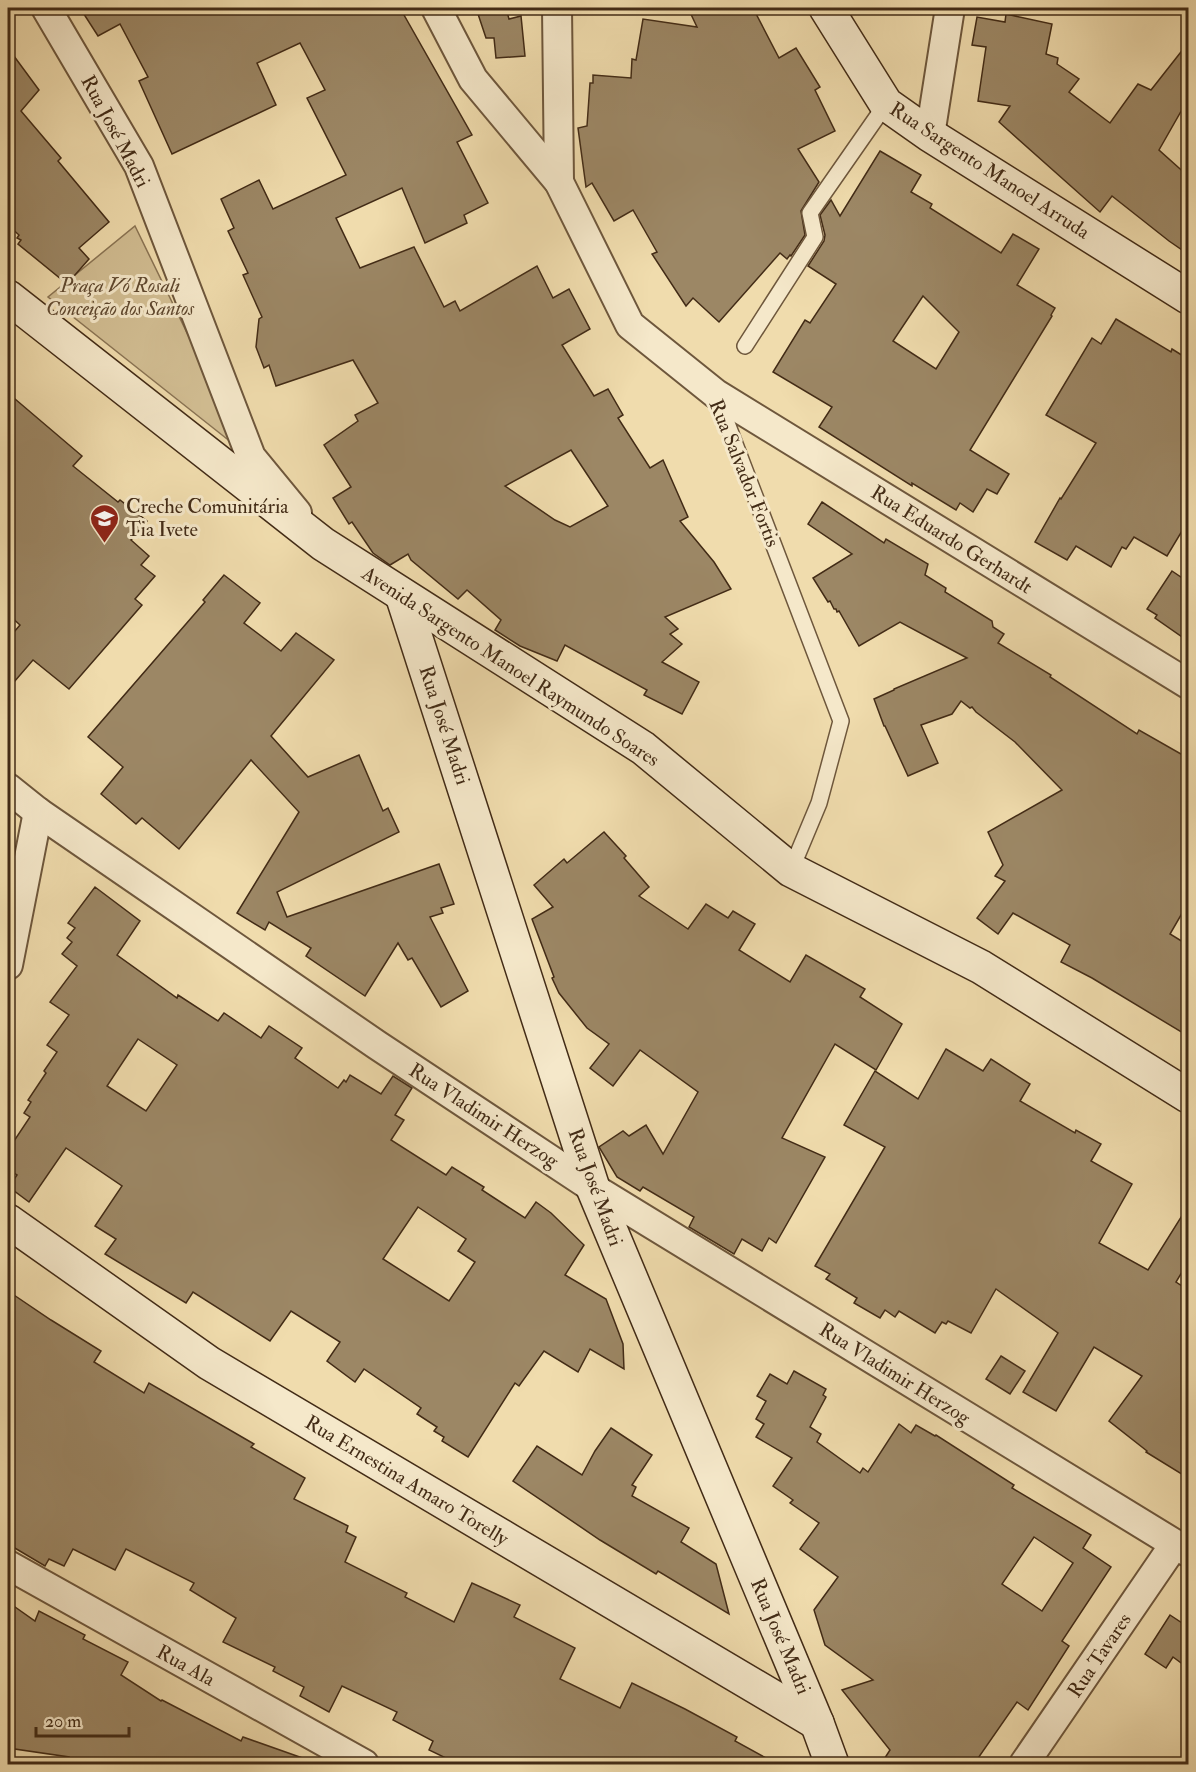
<svg xmlns="http://www.w3.org/2000/svg" width="1196" height="1772" viewBox="0 0 1196 1772" font-family="'IM FELL Double Pica',serif">
<style>
.green{fill:#d2be93;stroke:#8a7454;stroke-width:1.5}
.building{fill:#9c8765;stroke:#422b16;stroke-width:1.5;fill-rule:evenodd}
.lines{fill:none;stroke-linecap:round;stroke-linejoin:round}
.lane-casing{stroke:#6e573c;stroke-width:18}
.street-casing{stroke:#6e573c;stroke-width:32}
.secondary-casing{stroke:#422b16;stroke-width:36}
.lane{stroke:#f5e8ca;stroke-width:15}
.street{stroke:#f5e8ca;stroke-width:28}
.secondary{stroke:#f5e8ca;stroke-width:33}
.labels{text-anchor:middle;stroke-width:6;stroke-linejoin:round;paint-order:stroke}
.street-label{font-size:20px;fill:#422b16;stroke:#f5e8ca}
.park-label{font-size:20px;font-style:italic;fill:#5f482f;stroke:#f5e8ca}
.poi-label{font-size:20px;fill:#422b16;stroke:#f5e8ca;text-anchor:start}
</style>
<rect width="100%" height="100%" fill="#f0dcad"/>
<filter id="stains"><feTurbulence type="fractalNoise" baseFrequency=".00333" numOctaves="4"/><feColorMatrix values="0 0 0 0 .2 0 0 0 0 .09 0 0 0 0 .02 0 0 0 .5 -.17"/></filter>
<radialGradient id="worn" r=".72"><stop offset=".6" stop-color="#630" stop-opacity="0"/><stop offset="1" stop-color="#630" stop-opacity=".3"/></radialGradient>
<polygon class="green" points="135,226 246,454 48,297"/>
<g class="building">
<path d="M80,8H400L472,135L457,142L488,203L464,215L467,223L425,243L402,188L336,218L360,268L414,247L444,307L455,301L460,311L537,266L553,298L569,289L590,329L562,345L594,396L608,389L623,415L618,418L650,468L663,460L688,517L680,521L714,562L731,589L665,617L678,629L670,634L682,644L662,662L699,682L682,714L644,695L647,690L565,645L557,661L520,646L495,630L501,620L467,590L458,599L411,560L408,554L390,565L373,553L352,522L349,524L333,498L351,487L324,445L358,421L355,415L378,403L353,360L276,386L269,365L264,368L256,347L259,319L262,317L243,275L248,273L228,231L234,228L221,199L259,180L273,209L346,175L307,98L325,90L300,43L257,63L276,105L172,154L139,81L148,77L120,24L98,36ZM571,450L608,506L570,527L555,520L505,486Z"/>
<polygon points="476,8 506,8 509,19 521,16 525,56 496,58 494,38 486,38"/>
<polygon points="688,8 753,8 779,58 796,48 820,87 815,90 835,131 798,149 819,182 801,211 805,235 791,256 790,255 787,259 780,253 719,322 693,298 686,306 652,254 657,252 633,210 614,221 592,183 586,187 578,128 587,126 590,83 593,83 593,75 631,78 632,59 636,60 643,19 697,27"/>
<polygon points="1006,14 1052,24 1046,54 1058,58 1057,64 1079,79 1069,92 1110,123 1138,84 1151,90 1188,43 1188,99 1159,150 1188,176 1188,254 1169,241 1112,196 1100,212 999,122 1010,106 978,101 986,47 972,45 977,17 1005,22"/>
<polygon points="8,48 39,90 21,111 61,158 58,161 109,222 79,248 89,259 67,284 18,244 21,240 17,238 19,235 8,225"/>
<path d="M880,151L921,175L911,192L932,204L930,208L1001,253L1013,234L1039,249L1017,285L1055,308L1051,315L1052,316L970,450L1009,474L997,494L987,489L973,512L960,503L956,510L912,483V486L819,427L832,407L773,372L805,320L810,323L836,284L808,266L824,241L825,235L820,215L831,200L840,216ZM923,296L959,332L936,369L893,341Z"/>
<polygon points="1116,319 1171,352 1172,349 1188,359 1188,521 1167,556 1134,537 1126,549 1122,547 1111,567 1076,546 1067,560 1035,542 1060,498 1061,499 1096,443 1046,415 1092,338 1101,344"/>
<polygon points="8,393 82,456 73,466 118,502 120,500 147,521 131,540 149,556 141,565 155,576 135,599 142,605 69,689 33,660 8,689 8,639 20,625 8,614"/>
<polygon points="822,502 884,543 886,539 928,564 925,575 946,588 945,592 992,621 993,627 1004,634 998,643 1051,675 1050,677 1137,734 1139,730 1188,758 1188,903 1170,934 1188,945 1188,1036 1092,978 1061,962 1070,945 1013,913 998,934 977,918 1005,881 995,876 1003,865 988,832 1062,790 1015,742 976,712 972,707 970,708 961,701 952,714 921,725 938,763 908,776 885,726 884,726 874,699 894,690 894,689 967,658 900,622 859,646 839,611 837,612 836,609 834,609 830,601 828,602 813,578 852,554 808,524"/>
<polygon points="1172,571 1188,582 1188,641 1155,618 1157,615 1147,609"/>
<polygon points="224,575 260,603 244,623 281,651 296,633 334,660 271,736 308,777 359,755 383,811 388,808 399,832 277,892 287,917 439,864 454,904 441,908 443,913 430,917 468,991 441,1007 412,958 408,960 398,943 365,996 306,956 311,948 269,922 265,930 237,913 299,812 251,760 179,849 142,818 136,824 101,794 123,767 88,737 205,602 203,600"/>
<polygon points="604,832 626,856 624,858 649,887 639,896 688,929 706,904 728,918 733,911 755,924 739,950 790,982 806,955 865,989 860,997 902,1024 876,1070 835,1044 782,1138 825,1157 776,1243 769,1238 762,1251 742,1239 734,1254 689,1227 694,1217 643,1187 640,1191 617,1177 599,1147 623,1131 629,1136 646,1125 663,1154 698,1092 640,1050 613,1086 590,1068 609,1044 587,1028 559,993 552,978 554,977 532,919 553,907 534,885 564,859 567,863"/>
<path d="M95,887L140,921L117,955L177,998L178,995L218,1021L224,1013L261,1038L269,1026L302,1048L295,1058L338,1088L344,1080L346,1082L350,1075L381,1094L393,1076L412,1088L395,1115L404,1120L391,1140L446,1175L452,1167L484,1187L482,1190L525,1218L536,1202L551,1213L584,1245L565,1275L606,1299L623,1344L624,1369L590,1349L578,1372L544,1351L519,1386L515,1383L468,1457L442,1441L444,1437L434,1431L437,1427L417,1414L421,1408L364,1369L355,1382L327,1361L340,1342L291,1311L270,1341L193,1292L186,1303L105,1254L116,1239L95,1226L122,1186L66,1148L29,1202L9,1187L17,1175L8,1169V1150L30,1117L24,1113L31,1102L28,1100L46,1073L44,1071L57,1052L47,1045L69,1015L50,1002L77,966L62,954L72,942L67,938L75,928L68,923ZM138,1039L177,1065L146,1111L107,1086ZM418,1207L466,1239L458,1251L475,1262L449,1301L383,1259Z"/>
<polygon points="946,1049 983,1071 991,1059 1030,1084 1020,1101 1075,1133 1076,1130 1101,1144 1091,1161 1132,1184 1099,1243 1148,1270 1188,1206 1188,1262 1176,1282 1188,1290 1188,1478 1146,1452 1147,1451 1109,1421 1142,1376 1094,1347 1056,1411 1023,1392 1058,1333 996,1289 971,1333 948,1321 946,1324 942,1322 935,1333 899,1311 895,1317 885,1310 880,1318 854,1303 857,1298 826,1279 830,1274 815,1266 885,1147 844,1125 875,1071 918,1099"/>
<polygon points="8,1291 51,1320 101,1351 94,1362 144,1393 149,1383 254,1444 251,1447 305,1478 294,1499 348,1526 346,1532 356,1537 345,1562 407,1593 405,1597 454,1622 472,1583 520,1605 514,1617 575,1648 560,1679 620,1708 632,1683 685,1709 737,1737 735,1741 777,1764 443,1764 446,1758 429,1750 433,1741 393,1720 397,1712 342,1686 329,1712 300,1696 304,1687 273,1671 275,1667 223,1642 236,1618 190,1590 194,1583 126,1549 115,1570 73,1549 64,1566 49,1559 45,1566 8,1544"/>
<polygon points="1001,1356 1025,1371 1010,1394 986,1379"/>
<path d="M794,1371L826,1389L823,1395L826,1397L810,1427L821,1434L817,1442L860,1473L863,1468L868,1472L899,1424L911,1433L916,1425L935,1436L936,1435L1014,1485L1012,1488L1091,1535L1083,1548L1111,1567L1062,1641L1069,1646L1028,1710L1017,1702L974,1764H881L890,1750L842,1690L873,1680L825,1645L814,1610L838,1577L800,1549L819,1523L790,1503L793,1500L773,1486L792,1458L756,1437L764,1424L756,1419L766,1401L757,1396L770,1374L787,1384ZM1034,1537L1073,1563L1042,1611L1002,1584Z"/>
<polygon points="611,1428 652,1455 632,1485 636,1487 632,1496 689,1528 681,1542 716,1564 729,1614 658,1571 656,1574 600,1540 513,1481 537,1446 582,1475 595,1451"/>
<polygon points="8,1602 35,1621 39,1611 85,1635 83,1639 128,1662 121,1675 161,1701 162,1700 241,1741 243,1737 311,1761 310,1764 68,1764 69,1757 8,1748"/>
<polygon points="1170,1615 1188,1627 1188,1668 1173,1657 1166,1668 1145,1654"/>
</g>
<g class="lines">
<defs>
<g id="lane">
<polyline points="745,346 815,237 810,213 886,104"/>
<polyline points="717,397 841,721 819,803 791,870"/>
</g>
<g id="street">
<polyline points="46,8 139,166 251,457 297,513"/>
<polyline points="436,8 473,79 559,182 630,325 716,394 1188,684"/>
<polyline points="557,8 559,182"/>
<polyline points="930,135 950,8"/>
<polyline points="8,788 38,812 377,1045 593,1188 1188,1552"/>
<polyline points="8,965 38,812"/>
<polyline points="8,1565 364,1764"/>
<polyline points="1024,1764 1174,1545"/>
</g>
<g id="secondary">
<polyline points="826,8 886,104 930,135 1188,297"/>
<polyline points="8,297 323,544 643,748 791,870 981,967 1188,1096"/>
<polyline points="402,595 593,1188 817,1723 832,1764"/>
<polyline points="8,1221 209,1363 817,1723"/>
</g>
</defs>
<use href="#lane" class="lane-casing"/>
<use href="#street" class="street-casing"/>
<use href="#secondary" class="secondary-casing"/>
<use href="#lane" class="lane"/>
<use href="#street" class="street"/>
<use href="#secondary" class="secondary"/>
</g>
<defs>
<symbol id="school-pin" viewBox="-11 -11 22 30"><path d="M0 17L-7.5 6A9.5 9.5 0 1 1 7.5 6Z" fill="#8f2418" stroke="#f5e8ca"/><path d="M0-5L7-2L0 1L-7-2ZM-4 1L0 2.5L4 1V4Q0 6-4 4Z" fill="#fff"/></symbol>
</defs>
<g fill-rule="evenodd">
<use href="#school-pin" x="88" y="502" width="33" height="45"/>
</g>
<g class="labels">
<g class="street-label">
<text transform="translate(116 131) rotate(62)" y="7">Rua José Madri</text>
<text transform="translate(990 170) rotate(33)" y="7">Rua Sargento Manoel Arruda</text>
<text transform="translate(745 473) rotate(68)" y="7">Rua Salvador Fortis</text>
<text transform="translate(952 539) rotate(32)" y="7">Rua Eduardo Gerhardt</text>
<text transform="translate(511 666) rotate(33)" y="7">Avenida Sargento Manoel Raymundo Soares</text>
<text transform="translate(445 725) rotate(72)" y="7">Rua José Madri</text>
<text transform="translate(484 1115) rotate(33)" y="7">Rua Vladimir Herzog</text>
<text transform="translate(596 1187) rotate(70)" y="7">Rua José Madri</text>
<text transform="translate(895 1373) rotate(32)" y="7">Rua Vladimir Herzog</text>
<text transform="translate(407 1480) rotate(31)" y="7">Rua Ernestina Amaro Torelly</text>
<text transform="translate(781 1636) rotate(67)" y="7">Rua José Madri</text>
<text transform="translate(1099 1655) rotate(-56)" y="7">Rua Tavares</text>
<text transform="translate(186 1665) rotate(29)" y="7">Rua Ala</text>
</g>
<g class="park-label">
<text x="120" y="292">Praça Vó Rosali<tspan x="120" dy="23">Conceição dos Santos</tspan></text>
</g>
<g class="poi-label">
<text x="126" y="513">Creche Comunitária<tspan x="126" dy="23">Tia Ivete</tspan></text>
</g>
</g>
<rect width="1196" height="1772" fill="none" stroke="#f0dcad" stroke-width="30"/>
<rect x="9" y="9" width="1178" height="1754" fill="none" stroke="#422b16" stroke-width="3"/>
<rect x="15" y="15" width="1166" height="1742" fill="none" stroke="#422b16" stroke-width="1.5"/>
<path d="M36 1727v9h93v-9" fill="none" stroke="#422b16" stroke-width="3"/>
<text x="45" y="1727" font-size="18" fill="#422b16" stroke="#f5e8ca" stroke-width="4.5" paint-order="stroke">20 m</text>
<rect width="100%" height="100%" filter="url(#stains)"/>
<rect width="100%" height="100%" fill="url(#worn)"/>
</svg>
